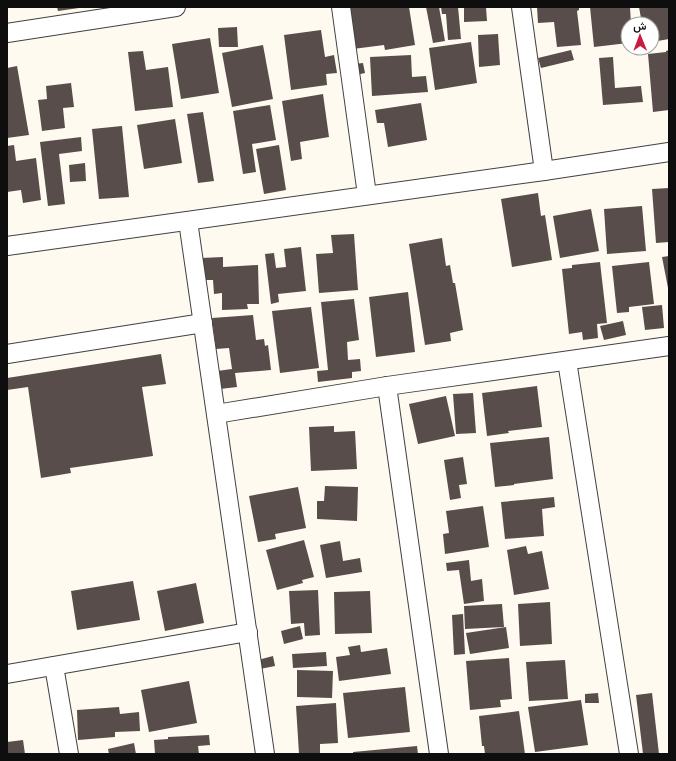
<svg xmlns="http://www.w3.org/2000/svg" width="676" height="761" viewBox="0 0 676 761" font-family="Merriweather,Vazirmatn,serif">
<style>
.building{fill:#584d4a}
.lines{fill:none;stroke-linecap:round;stroke-linejoin:round}
.minor-casing{stroke:#414141;stroke-width:20}
.minor{stroke:#fff;stroke-width:18}
</style>
<rect width="100%" height="100%" fill="#fffaf0"/>
<g class="building">
<polygon points="57,7 79,7 79,8 58,11"/>
<polygon points="347,7 409,7 415,45 385,50 384,45 353,49"/>
<polygon points="426,7 439,7 445,41 433,43"/>
<polygon points="441,7 458,7 461,39 448,40 446,14 442,14"/>
<polygon points="464,7 486,7 487,21 464,22"/>
<polygon points="537,7 579,7 579,10 577,11 581,45 557,47 554,22 538,23"/>
<polygon points="590,7 630,7 631,24 628,24 628,43 594,47"/>
<polygon points="639,7 669,7 669,39 652,42 652,24 642,24"/>
<polygon points="237,27 238,47 219,47 218,28"/>
<polygon points="321,30 325,57 334,55 337,73 326,74 327,85 291,90 284,35"/>
<polygon points="498,34 500,65 479,67 478,35"/>
<polygon points="210,38 219,93 181,99 172,44"/>
<polygon points="471,42 477,83 435,90 429,48"/>
<polygon points="263,45 273,99 232,107 222,53"/>
<polygon points="571,50 574,60 541,68 538,58"/>
<polygon points="669,50 669,110 653,112 648,54 666,52 666,51"/>
<polygon points="143,51 146,70 168,67 173,107 135,111 128,52"/>
<polygon points="411,55 412,77 426,76 428,92 372,96 370,57"/>
<polygon points="613,57 615,88 641,86 643,102 603,105 599,58"/>
<polygon points="363,63 365,73 356,75 354,64"/>
<polygon points="17,66 29,135 7,138 7,68"/>
<polygon points="71,83 74,107 63,108 65,128 42,131 38,100 47,99 46,86"/>
<polygon points="323,94 329,137 300,142 302,159 291,161 282,101"/>
<polygon points="421,103 427,140 388,147 384,123 377,123 375,110"/>
<polygon points="270,105 276,140 252,144 256,172 243,174 233,111"/>
<polygon points="203,112 214,181 198,183 187,114"/>
<polygon points="175,119 182,163 144,169 137,125"/>
<polygon points="122,126 129,197 99,199 92,129"/>
<polygon points="81,137 82,151 59,154 65,204 48,206 40,142"/>
<polygon points="14,145 16,161 36,158 41,200 23,203 21,190 7,192 7,146"/>
<polygon points="279,145 286,190 264,194 256,149"/>
<polygon points="85,163 86,181 70,182 69,165"/>
<polygon points="669,188 669,242 656,243 652,189"/>
<polygon points="538,193 541,216 545,215 552,260 512,267 501,199"/>
<polygon points="642,206 646,251 607,254 604,209"/>
<polygon points="591,209 599,251 560,258 553,216"/>
<polygon points="354,234 358,290 319,293 316,254 333,253 331,235"/>
<polygon points="442,238 446,266 450,265 453,283 455,283 463,330 450,333 451,341 425,345 409,244"/>
<polygon points="301,247 306,291 278,294 279,302 271,304 265,254 274,253 276,268 286,267 284,249"/>
<polygon points="669,256 669,288 668,288 662,257"/>
<polygon points="223,257 223,267 258,265 259,304 247,304 248,309 222,310 222,293 214,294 213,280 202,280 201,258"/>
<polygon points="600,262 607,323 597,324 598,338 583,340 582,332 569,334 562,269 572,268 572,265"/>
<polygon points="649,262 654,304 629,307 629,312 617,313 612,266"/>
<polygon points="408,292 415,352 376,357 369,297"/>
<polygon points="354,299 359,340 347,342 348,360 360,359 361,371 352,372 352,378 318,382 317,371 328,370 321,302"/>
<polygon points="662,305 664,328 645,330 642,307"/>
<polygon points="311,307 319,368 280,373 272,311"/>
<polygon points="253,315 256,340 264,339 265,346 268,345 271,370 235,373 237,387 220,389 217,371 232,369 229,348 216,349 212,318"/>
<polygon points="623,321 626,335 604,340 600,326"/>
<polygon points="161,354 166,384 142,387 153,456 70,468 71,473 41,478 28,387 7,390 7,378"/>
<polygon points="537,386 542,427 508,431 509,433 487,436 482,393"/>
<polygon points="473,393 476,433 456,434 453,394"/>
<polygon points="446,396 455,436 418,444 409,404"/>
<polygon points="334,426 334,432 355,431 357,469 311,471 309,427"/>
<polygon points="549,437 553,479 514,484 514,485 495,487 490,443"/>
<polygon points="463,457 467,484 459,485 461,498 450,500 444,460"/>
<polygon points="325,486 358,487 357,521 317,519 317,501 324,501"/>
<polygon points="298,487 306,528 275,534 276,539 258,542 249,496"/>
<polygon points="554,497 555,507 542,509 544,536 505,539 501,502"/>
<polygon points="483,506 489,547 445,554 443,534 449,533 446,511"/>
<polygon points="304,540 314,577 302,580 303,583 277,590 266,550"/>
<polygon points="340,541 343,561 360,558 362,572 326,578 320,545"/>
<polygon points="526,546 528,554 542,551 549,589 514,595 507,550"/>
<polygon points="469,560 471,581 482,579 484,601 464,604 459,570 447,571 446,563"/>
<polygon points="133,581 140,620 77,630 71,591"/>
<polygon points="196,583 204,623 165,631 157,591"/>
<polygon points="318,590 320,635 305,636 304,623 291,624 289,591"/>
<polygon points="370,591 372,633 335,634 334,592"/>
<polygon points="550,602 552,644 520,646 518,604"/>
<polygon points="502,604 504,627 465,629 464,606"/>
<polygon points="463,614 465,654 454,655 452,615"/>
<polygon points="300,626 303,639 284,644 281,631"/>
<polygon points="506,627 509,648 470,654 466,633"/>
<polygon points="360,645 361,652 387,648 391,674 339,681 336,657 350,655 348,647"/>
<polygon points="326,652 327,666 293,668 292,654"/>
<polygon points="273,656 275,666 260,669 258,660"/>
<polygon points="509,658 512,699 500,700 501,707 470,710 466,661"/>
<polygon points="565,660 568,699 529,701 526,662"/>
<polygon points="297,670 333,671 332,698 297,697"/>
<polygon points="189,681 197,723 149,732 141,690"/>
<polygon points="405,687 410,732 348,738 343,693"/>
<polygon points="598,693 599,703 585,703 585,694"/>
<polygon points="652,693 659,754 643,754 636,695"/>
<polygon points="581,700 588,745 535,752 528,707"/>
<polygon points="336,703 338,743 320,744 320,754 299,754 296,706"/>
<polygon points="119,707 120,714 139,712 140,731 115,732 115,737 78,740 77,710"/>
<polygon points="519,711 525,754 485,754 484,746 482,746 479,716"/>
<polygon points="209,735 210,745 198,746 199,754 155,754 154,740 168,739 168,737"/>
<polygon points="23,740 25,754 7,754 7,742"/>
<polygon points="134,743 136,754 109,754 108,749"/>
<polygon points="417,746 418,754 353,754 353,752"/>
</g>
<g class="lines">
<defs>
<g id="minor">
<polyline points="341,7 367,195"/>
<polyline points="521,7 544,171"/>
<polyline points="7,33 176,7"/>
<polyline points="188,221 265,754"/>
<polyline points="7,246 544,171 669,152"/>
<polyline points="7,354 203,323"/>
<polyline points="567,361 629,754"/>
<polyline points="387,386 439,754"/>
<polyline points="216,414 387,386 669,346"/>
<polyline points="54,666 69,754"/>
<polyline points="7,674 248,632"/>
</g>
</defs>
<use href="#minor" class="minor-casing"/>
<use href="#minor" class="minor"/>
</g>
<rect width="676" height="761" fill="none" stroke="#0e0e0e" stroke-width="16"/>
<g transform="translate(640 36) rotate(359)"><circle r="19" fill="#ffffff" stroke="#9f9f9f"/>
<path d="M0-3L7 15L0 10L-7 15Z" fill="#c91b3f"/>
<text y="-6" font-size="11" font-weight="bold" text-anchor="middle" fill="#0e0e0e">ش</text>
</g>
</svg>
